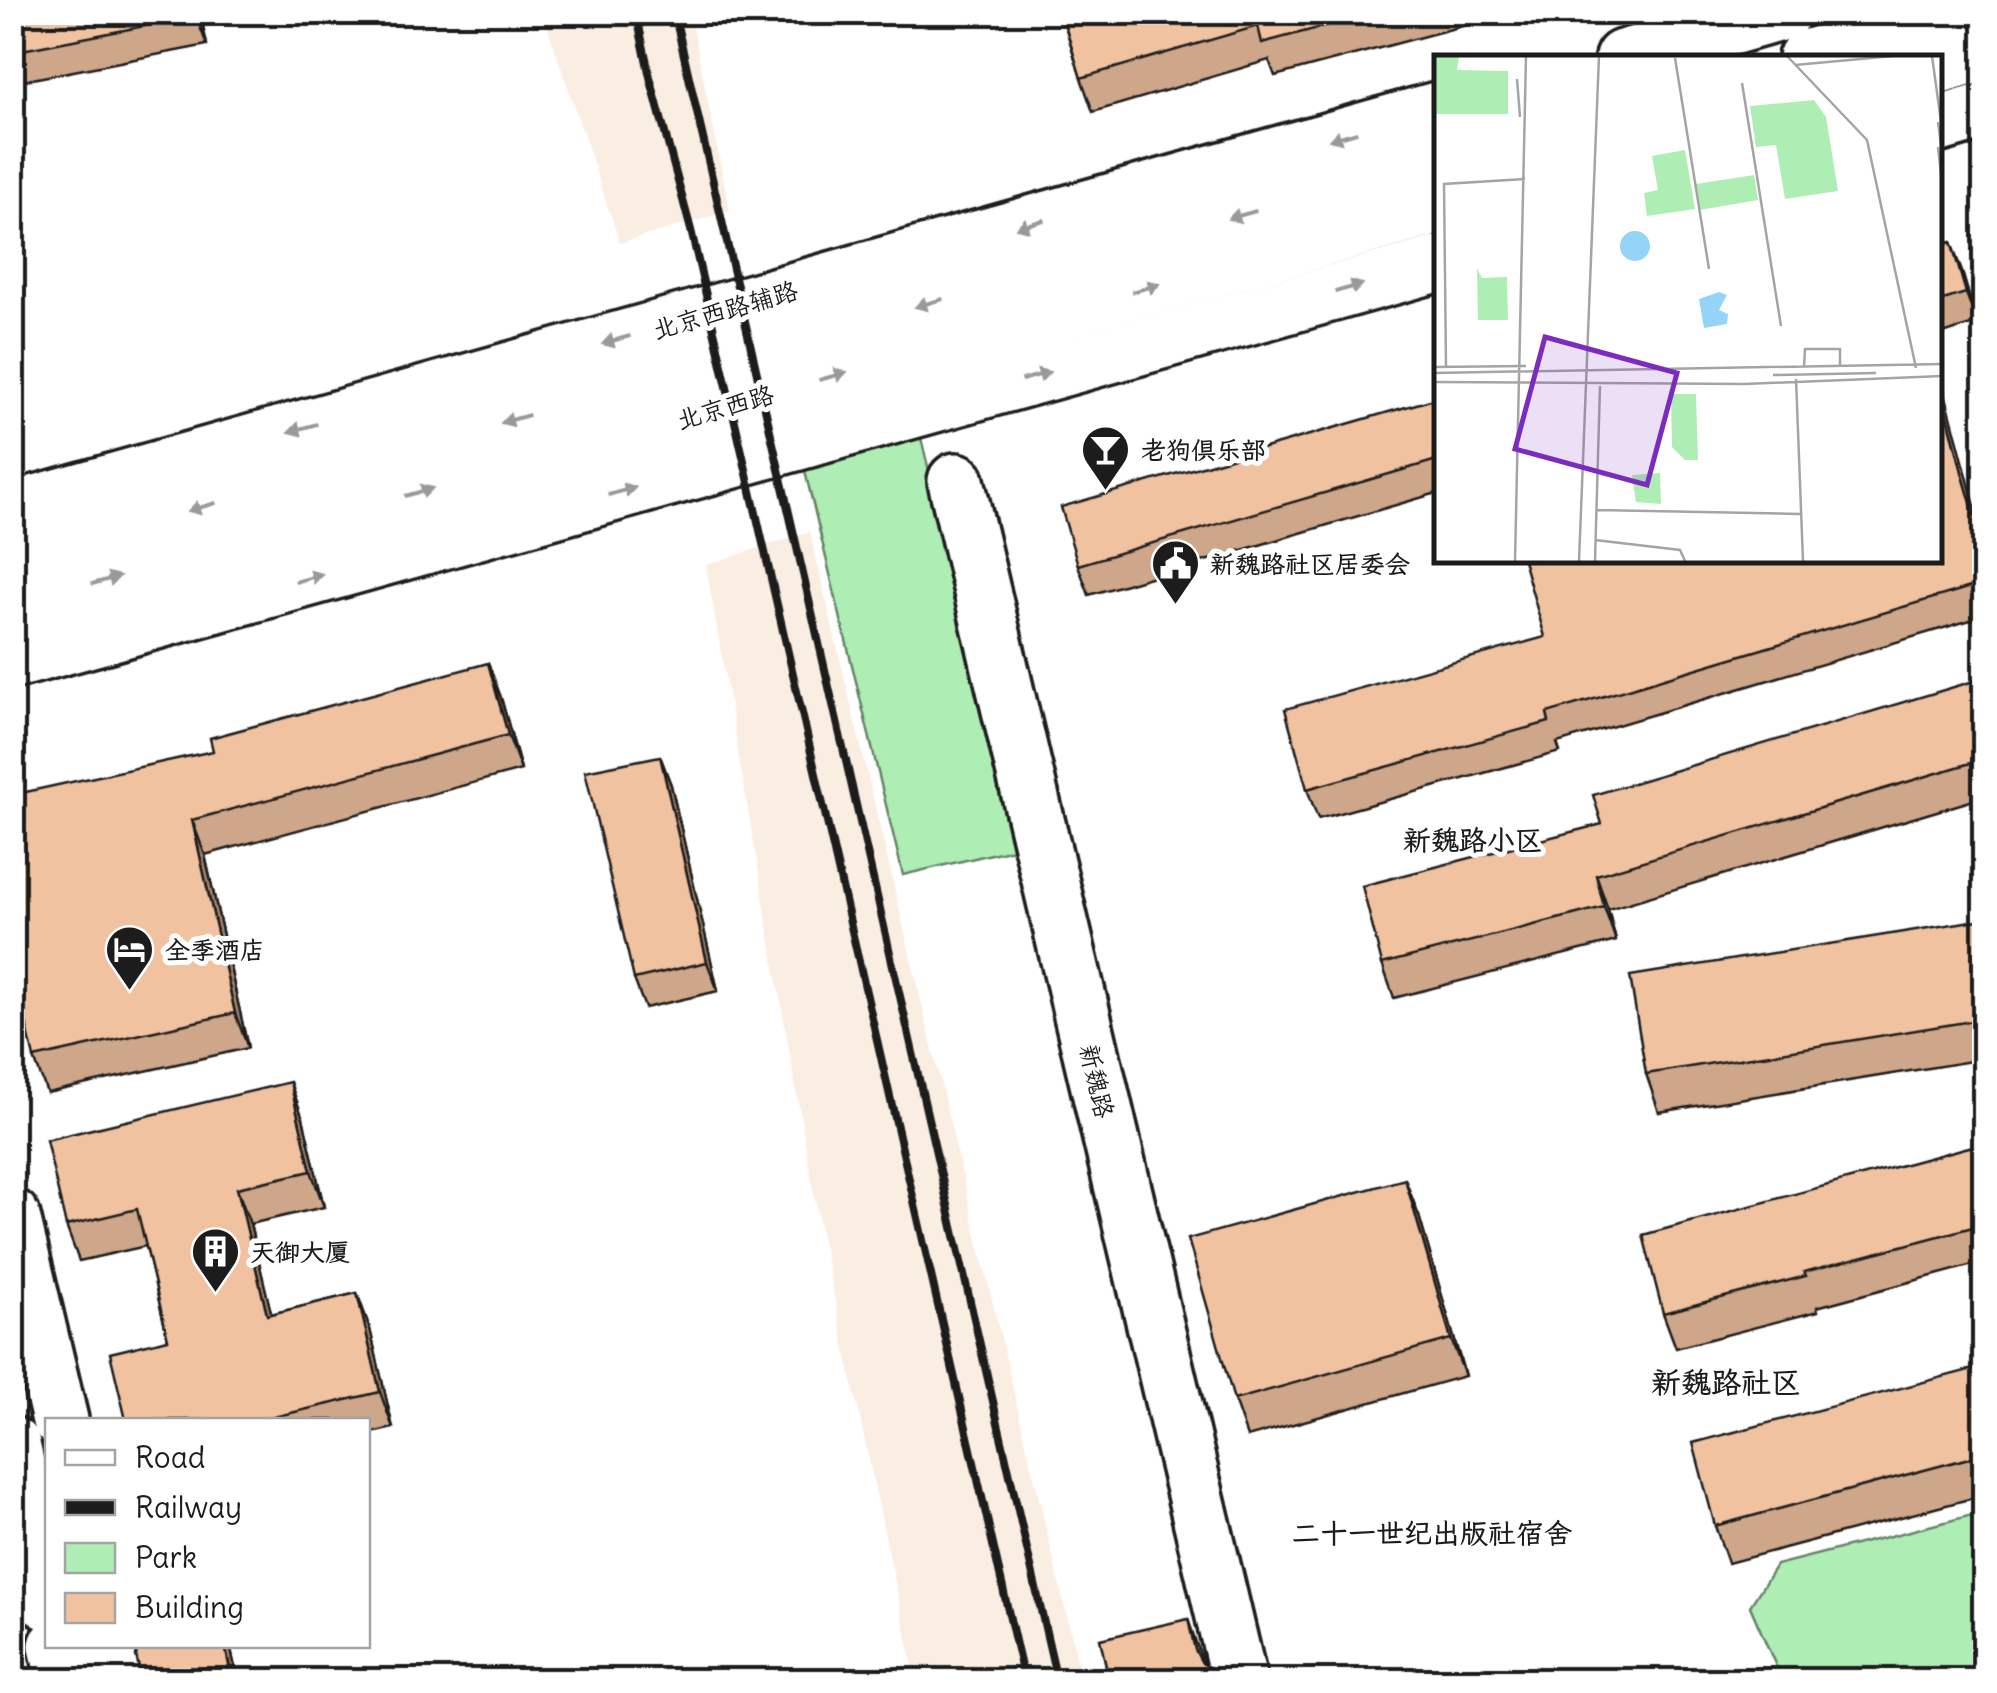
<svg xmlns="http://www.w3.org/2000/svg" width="1997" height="1693" viewBox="0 0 1997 1693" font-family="Delius,'LXGW WenKai TC',sans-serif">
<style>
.built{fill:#faede2}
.green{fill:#aeedb4;stroke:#658468;stroke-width:2.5}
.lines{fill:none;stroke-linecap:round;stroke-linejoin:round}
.minor-casing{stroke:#1c1c1c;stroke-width:62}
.major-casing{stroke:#1c1c1c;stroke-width:62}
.minor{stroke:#fff;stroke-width:55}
.major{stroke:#fff;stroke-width:55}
.rail{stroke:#1c1c1c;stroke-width:8}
.wall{fill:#cea78a;stroke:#1c1c1c;stroke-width:2.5}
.shaded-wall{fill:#a88870;stroke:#1c1c1c;stroke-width:2.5}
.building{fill:#f0c2a0;stroke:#1c1c1c;stroke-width:2.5}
.oneway{fill:#999}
.labels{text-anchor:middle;stroke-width:10;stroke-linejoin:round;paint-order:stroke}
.street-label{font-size:25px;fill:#1c1c1c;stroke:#fff}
.poi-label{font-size:25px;font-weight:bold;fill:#1c1c1c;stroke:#fff;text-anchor:start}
.neighbourhood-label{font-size:28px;font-weight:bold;fill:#1c1c1c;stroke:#fff}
.quarter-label{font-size:30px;font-weight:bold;fill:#1c1c1c;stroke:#fff}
.inset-road{fill:none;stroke:#a4a4a4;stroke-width:2.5}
.view{fill:#7b2cbf;fill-opacity:0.15;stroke:#7b2cbf;stroke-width:5}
.inset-edge{fill:none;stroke:#1c1c1c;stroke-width:5}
</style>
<rect width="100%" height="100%" fill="#fff"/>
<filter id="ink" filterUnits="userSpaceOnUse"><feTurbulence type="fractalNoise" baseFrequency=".01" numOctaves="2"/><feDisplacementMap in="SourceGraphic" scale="20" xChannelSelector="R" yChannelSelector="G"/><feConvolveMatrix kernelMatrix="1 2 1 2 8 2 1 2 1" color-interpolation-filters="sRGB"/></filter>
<g filter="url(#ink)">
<g class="built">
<polygon points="543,13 690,13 730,211 620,243"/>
<polygon points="810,532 1082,1680 916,1680 821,1235 706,565"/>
</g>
<g class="green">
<polygon points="920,434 1021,847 903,875 803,463"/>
<polygon points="1984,1512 1984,1680 1782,1680 1750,1606 1776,1565"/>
</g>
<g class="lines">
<defs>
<polyline id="minor" points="956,481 1239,1680"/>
<g id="major">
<polyline points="1623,58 1783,12"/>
<polyline points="1806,58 1967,12"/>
<polyline points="1940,66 1984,53"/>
<polyline points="1940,124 1984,111"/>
<polyline points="12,510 1437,110"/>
<polyline points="12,560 1437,161"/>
<polyline points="12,606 1437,207"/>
<polyline points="12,661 1437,264"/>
<polyline points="12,1217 60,1420"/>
<polyline points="12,1445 48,1602"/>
<polyline points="57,1646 65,1680"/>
<polyline points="113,1646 121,1680"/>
</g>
</defs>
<use href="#minor" class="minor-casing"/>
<use href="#major" class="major-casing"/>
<use href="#minor" class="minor"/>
<use href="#major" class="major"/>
<g class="rail">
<polyline points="636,12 650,77 691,230 1024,1680"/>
<polyline points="674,12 1057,1680"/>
</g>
</g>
<g class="wall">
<polygon points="12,12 200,12 207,45 12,83"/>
<polygon points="1061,12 1515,12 1275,76 1269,60 1093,112 1081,78"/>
<polygon points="1940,246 1962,272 1977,323 1940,335"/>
<polygon points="1437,398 1437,493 1089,595 1078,565"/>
<polygon points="1974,506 1984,540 1984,616 1557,743 1560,752 1318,819 1307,789 1940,560"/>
<polygon points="488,663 501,698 521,770 205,855 248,1048 47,1093 34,1058 213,751"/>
<polygon points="1984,678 1984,797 1608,909 1616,941 1394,998 1382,964 1602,824"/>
<polygon points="660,756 671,785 718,991 645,1008 634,979"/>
<polygon points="1984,919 1984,1059 1659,1112 1646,1074"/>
<polygon points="303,1118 324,1207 250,1224 271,1314 357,1293 370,1329 393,1428 368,1434 368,1420 126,1420 168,1339 146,1246 79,1261 66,1226"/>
<polygon points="1984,1143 1984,1262 1817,1307 1818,1311 1676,1348 1663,1313"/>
<polygon points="1419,1216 1465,1376 1247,1437 1234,1400"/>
<polygon points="1984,1366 1984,1495 1728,1563 1715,1526"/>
<polygon points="230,1646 238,1680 142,1680"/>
</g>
<g class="shaded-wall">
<polygon points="196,12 200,12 207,45 196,16"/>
<polygon points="1951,242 1962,272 1977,323 1966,293"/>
<polygon points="1940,374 1984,540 1984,547 1963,476 1940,385"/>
<polygon points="488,663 501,698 521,770 508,735"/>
<polygon points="660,756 671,785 718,991 707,962"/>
<polygon points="192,820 205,855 248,1048 235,1013"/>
<polygon points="1596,875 1608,909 1616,941 1604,907"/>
<polygon points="290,1082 303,1118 324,1207 311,1171"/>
<polygon points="1405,1179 1419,1216 1465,1376 1451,1339"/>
<polygon points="237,1188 250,1224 280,1350 267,1315"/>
<polygon points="357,1293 370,1329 393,1428 380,1392"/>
<polygon points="1188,1619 1201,1657 1207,1680 1195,1650"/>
<polygon points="225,1646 230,1646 238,1680 233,1680"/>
</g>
<g class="building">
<polygon points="12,12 196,12 196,16 12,52"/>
<polygon points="1061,12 1378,12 1262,43 1258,26 1081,78"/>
<polygon points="1951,242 1966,293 1940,301 1940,246"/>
<polygon points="1940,385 1963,476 1984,547 1984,583 1547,713 1549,722 1307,789 1285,709 1545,637 1523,560 1940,560"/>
<polygon points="1437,398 1437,460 1078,565 1061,507"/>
<polygon points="488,663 508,735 192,820 235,1013 34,1058 12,960 12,795 213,751 210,738"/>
<polygon points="1984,678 1984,759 1596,875 1604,907 1382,964 1362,886 1602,824 1593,795"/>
<polygon points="660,756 707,962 634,979 585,771"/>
<polygon points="1984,919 1984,1019 1646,1074 1630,976"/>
<polygon points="290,1082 311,1171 237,1188 267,1315 357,1293 380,1392 261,1420 126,1420 110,1353 168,1339 137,1209 66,1226 46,1140"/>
<polygon points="1984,1143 1984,1224 1804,1272 1806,1276 1663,1313 1643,1235"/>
<polygon points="1405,1179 1451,1339 1234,1400 1188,1239"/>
<polygon points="1984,1366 1984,1454 1715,1526 1693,1443"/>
<polygon points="1188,1619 1195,1650 1202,1663 1219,1673 1220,1680 1109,1680 1100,1639"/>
<polygon points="138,1646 225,1646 231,1675 207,1680 142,1680 136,1656"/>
</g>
<defs><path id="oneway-solid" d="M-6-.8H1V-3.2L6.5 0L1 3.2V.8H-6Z" transform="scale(2.5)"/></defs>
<g class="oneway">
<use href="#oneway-solid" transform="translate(1343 136) rotate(164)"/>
<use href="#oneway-solid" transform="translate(1242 215) rotate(164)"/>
<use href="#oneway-solid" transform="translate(1030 224) rotate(164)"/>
<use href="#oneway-solid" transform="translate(1146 288) rotate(-16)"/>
<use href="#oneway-solid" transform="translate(1349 288) rotate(-16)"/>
<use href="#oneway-solid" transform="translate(929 303) rotate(164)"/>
<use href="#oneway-solid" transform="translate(616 340) rotate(164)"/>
<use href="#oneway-solid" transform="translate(833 376) rotate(-16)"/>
<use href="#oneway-solid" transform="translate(1036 376) rotate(-16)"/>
<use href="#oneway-solid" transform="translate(515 419) rotate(164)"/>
<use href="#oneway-solid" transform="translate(303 428) rotate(164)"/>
<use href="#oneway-solid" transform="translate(622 491) rotate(-16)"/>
<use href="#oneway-solid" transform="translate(419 492) rotate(-16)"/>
<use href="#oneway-solid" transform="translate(202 507) rotate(164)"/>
<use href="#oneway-solid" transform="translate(309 578) rotate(-16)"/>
<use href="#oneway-solid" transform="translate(106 580) rotate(-16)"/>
</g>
</g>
<defs>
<symbol id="bar-pin" viewBox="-11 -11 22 30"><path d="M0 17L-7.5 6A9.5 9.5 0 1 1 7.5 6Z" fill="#1c1c1c" stroke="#fff"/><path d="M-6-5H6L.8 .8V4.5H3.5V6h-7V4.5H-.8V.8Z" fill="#fff"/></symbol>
<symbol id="civic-pin" viewBox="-11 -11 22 30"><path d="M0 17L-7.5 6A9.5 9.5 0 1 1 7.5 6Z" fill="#1c1c1c" stroke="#fff"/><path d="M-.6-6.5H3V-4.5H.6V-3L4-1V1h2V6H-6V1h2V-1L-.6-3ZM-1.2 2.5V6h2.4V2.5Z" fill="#fff"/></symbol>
<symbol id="hotel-pin" viewBox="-11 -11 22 30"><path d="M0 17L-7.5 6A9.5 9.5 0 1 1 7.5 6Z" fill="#1c1c1c" stroke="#fff"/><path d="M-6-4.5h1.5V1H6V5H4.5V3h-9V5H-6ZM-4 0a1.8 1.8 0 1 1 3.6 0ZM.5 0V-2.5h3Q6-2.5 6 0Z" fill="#fff"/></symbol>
<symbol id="building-pin" viewBox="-11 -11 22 30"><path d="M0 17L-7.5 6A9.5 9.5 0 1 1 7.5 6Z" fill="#1c1c1c" stroke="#fff"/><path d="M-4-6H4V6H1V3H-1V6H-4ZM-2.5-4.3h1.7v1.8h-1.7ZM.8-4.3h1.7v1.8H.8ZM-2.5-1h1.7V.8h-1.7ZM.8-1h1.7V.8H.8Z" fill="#fff"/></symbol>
</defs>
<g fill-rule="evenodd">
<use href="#bar-pin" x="1078" y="422" width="55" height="75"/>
<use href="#civic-pin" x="1148" y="536" width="55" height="75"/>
<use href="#hotel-pin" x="102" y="922" width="55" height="75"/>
<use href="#building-pin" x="188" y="1224" width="55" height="75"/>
</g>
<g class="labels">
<g class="street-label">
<text transform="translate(725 310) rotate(-16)" y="9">北京西路辅路</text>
<text transform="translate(725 407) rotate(-16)" y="9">北京西路</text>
<text transform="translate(1097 1081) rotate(77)" y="9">新魏路</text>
</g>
<g class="poi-label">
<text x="1141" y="459">老狗俱乐部</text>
<text x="1210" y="573">新魏路社区居委会</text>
<text x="165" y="959">全季酒店</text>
<text x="250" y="1261">天御大厦</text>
</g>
<g class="neighbourhood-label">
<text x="1473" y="850">新魏路小区</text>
<text x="1432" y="1543">二十一世纪出版社宿舍</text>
</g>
<g class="quarter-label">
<text x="1726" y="1393">新魏路社区</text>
</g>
</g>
<g transform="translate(1434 55)">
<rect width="508" height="508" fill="#fff"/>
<path d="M0,1H25L23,15L74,16V59H0ZM380,45L392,62L404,136L351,144L342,90L322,92L316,51ZM251,95L261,154L213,161L210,138L224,135L218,101ZM320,120L324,145L266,155L262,129ZM43,213L48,223L73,222L74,265H44ZM237,339H262L264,405H251L238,392ZM226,418L227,449L202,447L198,420Z" fill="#aeedb4"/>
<path d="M186 191a15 15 0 1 1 30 0a15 15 0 1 1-30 0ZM285,237L293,240L285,255L294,259L293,269L270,273L265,244Z" fill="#94d4f6"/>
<path class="inset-road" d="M353,1L433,85L482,313M498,1L508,74M241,3L275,214M361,10L459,1M83,24L86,62M308,28L347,271M504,67L508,97M504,92L508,128M0,312L92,311M12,312L10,129L91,124M370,312L371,294H406V311M0,318L508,309M339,320L442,318M362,324L369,506M0,327L311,329L508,321M162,455L366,459M161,485L246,495L251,506M81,506L92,1M145,506L165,1M161,506L166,331"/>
<path class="view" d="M111,282L243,318L213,430L81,394Z"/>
<rect width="508" height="508" class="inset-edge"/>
</g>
<rect width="1997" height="1693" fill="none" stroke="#fff" stroke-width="50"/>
<rect x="25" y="25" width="1947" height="1643" fill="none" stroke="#1c1c1c" stroke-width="4" filter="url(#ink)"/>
<rect x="45" y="1418" width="325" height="230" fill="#ffffff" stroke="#a4a4a4" stroke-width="2.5"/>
<rect x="65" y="1450" width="50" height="15" fill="#ffffff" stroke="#a4a4a4" stroke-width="2.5"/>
<text x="135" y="1468" font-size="30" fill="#1c1c1c">Road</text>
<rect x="65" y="1500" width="50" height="15" fill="#1c1c1c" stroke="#a4a4a4" stroke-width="2.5"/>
<text x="135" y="1518" font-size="30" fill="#1c1c1c">Railway</text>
<rect x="65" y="1543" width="50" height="30" fill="#aeedb4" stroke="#a4a4a4" stroke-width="2.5"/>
<text x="135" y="1568" font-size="30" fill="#1c1c1c">Park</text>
<rect x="65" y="1593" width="50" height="30" fill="#f0c2a0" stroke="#a4a4a4" stroke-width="2.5"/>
<text x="135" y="1618" font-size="30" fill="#1c1c1c">Building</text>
</svg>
